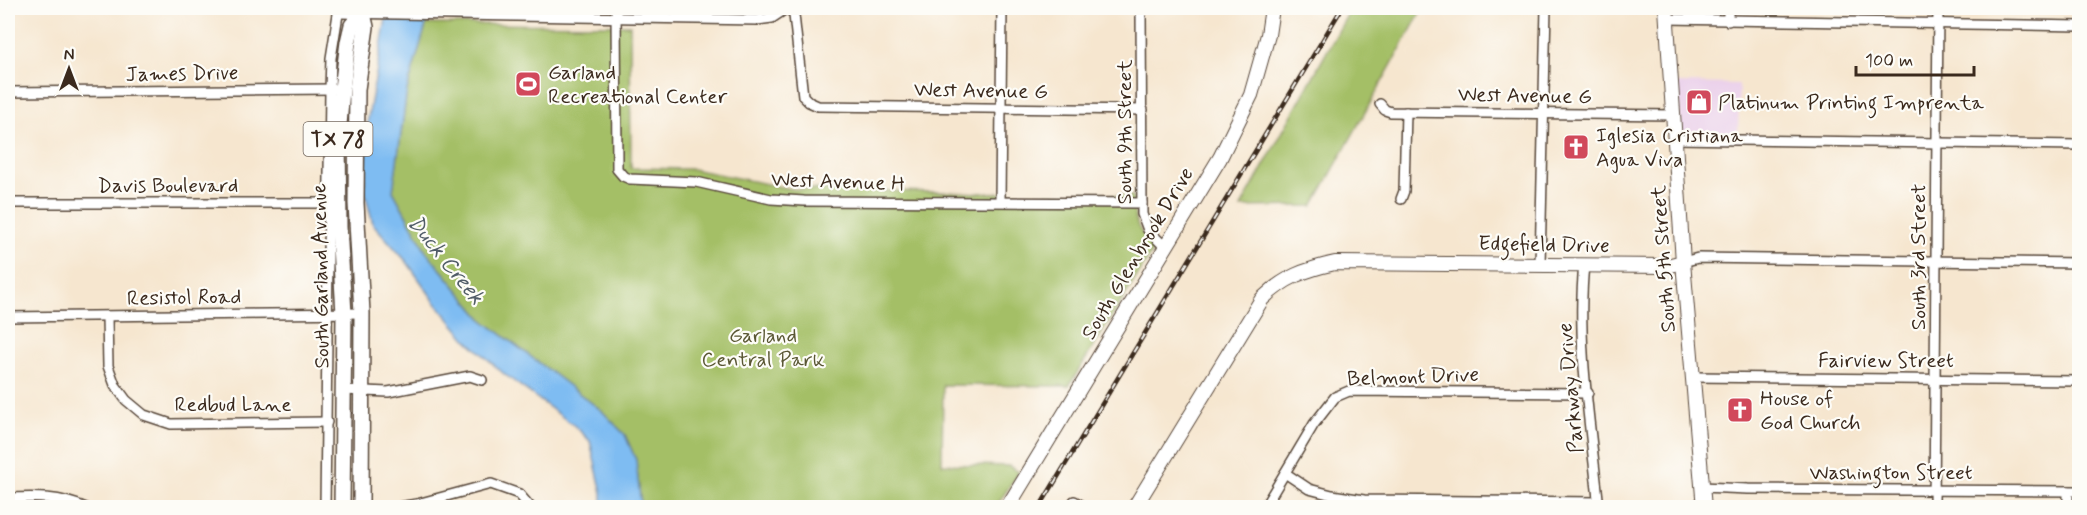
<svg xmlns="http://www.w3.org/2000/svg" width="2087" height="515" viewBox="0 0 2087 515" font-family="Mynerve,sans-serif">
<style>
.built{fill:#ebd1eb}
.green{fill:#a4bf66;stroke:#707442;stroke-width:1.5}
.water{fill:#7ebcf2;stroke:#5c7388;stroke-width:1.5}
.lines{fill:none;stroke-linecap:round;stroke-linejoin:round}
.street-casing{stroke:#574639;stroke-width:12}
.secondary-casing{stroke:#574639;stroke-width:16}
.primary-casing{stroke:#574639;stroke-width:18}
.street{stroke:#fff;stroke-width:9}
.secondary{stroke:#fff;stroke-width:14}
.primary{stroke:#fff;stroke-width:15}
.rail-casing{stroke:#3b2a1e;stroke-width:4.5}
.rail{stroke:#fdfcf7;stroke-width:2;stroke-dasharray:7;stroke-linecap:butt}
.labels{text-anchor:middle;stroke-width:4.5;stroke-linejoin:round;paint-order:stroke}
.shield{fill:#fdfcf7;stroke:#75695f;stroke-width:1.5}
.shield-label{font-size:20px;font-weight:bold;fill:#3b2a1e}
.poi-label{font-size:21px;fill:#3b2a1e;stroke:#fdfcf7;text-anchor:start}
.street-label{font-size:21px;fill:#3b2a1e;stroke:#fdfcf7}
.park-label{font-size:21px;fill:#5a5734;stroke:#fdfcf7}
.water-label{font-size:22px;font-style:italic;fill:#525d68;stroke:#fdfcf7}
</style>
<rect width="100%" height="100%" fill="#fdfcf7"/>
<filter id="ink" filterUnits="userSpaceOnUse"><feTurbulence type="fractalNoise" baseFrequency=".0167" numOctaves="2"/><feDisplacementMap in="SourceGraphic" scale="12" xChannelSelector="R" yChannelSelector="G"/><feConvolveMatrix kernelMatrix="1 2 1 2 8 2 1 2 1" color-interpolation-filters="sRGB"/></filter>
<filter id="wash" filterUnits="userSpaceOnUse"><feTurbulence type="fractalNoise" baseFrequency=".008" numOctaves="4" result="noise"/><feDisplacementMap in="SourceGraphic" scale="24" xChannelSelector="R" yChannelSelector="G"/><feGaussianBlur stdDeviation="1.35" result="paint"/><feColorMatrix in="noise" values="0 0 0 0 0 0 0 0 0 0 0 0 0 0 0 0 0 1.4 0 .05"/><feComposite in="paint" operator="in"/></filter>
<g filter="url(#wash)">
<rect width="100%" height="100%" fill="#f6e6cf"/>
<polygon class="built" points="1677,83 1739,84 1738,135 1681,133"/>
<g class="green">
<polygon points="1351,8 1423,8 1313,206 1241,207"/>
<path d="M426,24L630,25L631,168L692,169L792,189L1133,196C1133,206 1134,217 1138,226C1142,236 1153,242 1152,252L1069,386L943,385L942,464L1009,466L1019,472L996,507H641L636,460L625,435L602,411L484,321L427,253L393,191L407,90Z"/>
</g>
<polygon class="water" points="388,8 431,8 407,90 393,191 427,253 484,321 602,411 625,435 636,460 641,507 602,507 602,493 590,441 576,427 504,374 468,341 435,302 407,262 373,224 364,189 368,118"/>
</g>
<g filter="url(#ink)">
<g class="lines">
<defs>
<g id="street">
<polyline points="616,8 617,169 623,176 630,179 696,182 771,199 804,201 1142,203"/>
<polyline points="789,8 794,15 803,96 809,102 818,106 1143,110"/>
<polyline points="1141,8 1142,214 1148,230 1166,248"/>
<polyline points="338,13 757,20 772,18 787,8"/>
<polyline points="1667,19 2080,26"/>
<polyline points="1728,21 1728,8"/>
<polyline points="8,92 335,89"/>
<polyline points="1380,104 1385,110 1391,112 1673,115"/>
<polyline points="1675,139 2080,145"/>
<polyline points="1401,199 1404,191 1406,112"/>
<polyline points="1000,201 1002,8"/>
<polyline points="8,203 329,203"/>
<polyline points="1683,262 1698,258 2080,263"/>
<polyline points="1540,264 1546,8"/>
<path d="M1584,265C1576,343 1591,429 1599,508"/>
<polyline points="8,317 362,313"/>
<polyline points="107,317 108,366 115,385 126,400 144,415 171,424 327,422"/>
<polyline points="1693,377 2080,381"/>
<polyline points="343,390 388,392 470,376 482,380"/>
<polyline points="1285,473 1309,489 1332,495 1364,500 1598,502"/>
<polyline points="1702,487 1748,489 2080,491"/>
<path d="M8,498C37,497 58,496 86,508"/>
<polyline points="1074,501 1086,508"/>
<polyline points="325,508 330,89 331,58 339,8"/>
<polyline points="393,508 417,504 491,484 519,494 531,508"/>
<polyline points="1264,508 1314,424 1335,397 1349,391 1588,393"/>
<polyline points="1934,508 1938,8"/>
<polyline points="2068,508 2068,491"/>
</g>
<g id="secondary">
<polyline points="1666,8 1683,262 1704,508"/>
<polyline points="1007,508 1220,158 1251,95 1268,35 1272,8"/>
<path d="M1134,508L1262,299C1285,277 1304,270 1335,263L1667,266L1683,262"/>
</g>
<g id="primary">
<polyline points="342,508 344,314 339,227 338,137 342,89 348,42 352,25 363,14"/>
<polyline points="361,508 362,313 356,203 357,89 366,27 363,14 365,8"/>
</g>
</defs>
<use href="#street" class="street-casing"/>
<use href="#secondary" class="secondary-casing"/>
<use href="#primary" class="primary-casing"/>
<use href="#street" class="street"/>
<use href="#secondary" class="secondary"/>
<use href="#primary" class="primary"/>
<defs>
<polyline id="rail" points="1039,508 1342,8"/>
</defs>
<use href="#rail" class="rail-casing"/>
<use href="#rail" class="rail"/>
</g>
</g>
<defs>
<symbol id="stadium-square" viewBox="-11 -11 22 22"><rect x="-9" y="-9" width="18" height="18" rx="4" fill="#d1495b" stroke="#fdfcf7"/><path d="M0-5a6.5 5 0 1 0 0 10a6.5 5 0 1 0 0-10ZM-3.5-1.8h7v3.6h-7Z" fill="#fff"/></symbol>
<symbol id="shop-square" viewBox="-11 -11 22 22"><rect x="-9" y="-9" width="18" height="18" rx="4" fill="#d1495b" stroke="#fdfcf7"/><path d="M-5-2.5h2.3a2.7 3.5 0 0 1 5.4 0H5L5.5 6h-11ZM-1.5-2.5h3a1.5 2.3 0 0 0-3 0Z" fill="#fff"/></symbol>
<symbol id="church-square" viewBox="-11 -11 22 22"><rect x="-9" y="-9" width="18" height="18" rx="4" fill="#d1495b" stroke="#fdfcf7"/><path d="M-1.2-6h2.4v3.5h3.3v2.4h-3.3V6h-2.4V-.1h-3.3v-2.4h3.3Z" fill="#fff"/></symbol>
</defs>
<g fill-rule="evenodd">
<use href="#stadium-square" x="513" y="69" width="30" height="30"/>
<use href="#shop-square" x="1684" y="87" width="30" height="30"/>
<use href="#church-square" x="1561" y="132" width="30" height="30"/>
<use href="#church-square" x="1725" y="395" width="30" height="30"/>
</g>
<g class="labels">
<rect class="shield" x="303.5" y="122" width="69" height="34" rx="4.5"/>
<g class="shield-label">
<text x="338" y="146">TX 78</text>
</g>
<g class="poi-label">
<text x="548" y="79">Garland<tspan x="548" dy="24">Recreational Center</tspan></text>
<text x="1718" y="109">Platinum Printing Imprenta</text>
<text x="1596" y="142">Iglesia Cristiana<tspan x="1596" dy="24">Agua Viva</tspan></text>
<text x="1760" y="405">House of<tspan x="1760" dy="24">God Church</tspan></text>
</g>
<g class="street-label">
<text transform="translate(182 73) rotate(-1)" y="7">James Drive</text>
<text transform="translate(981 90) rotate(1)" y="7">West Avenue G</text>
<text transform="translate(1525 95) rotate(1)" y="7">West Avenue G</text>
<text transform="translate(1124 132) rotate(-90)" y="7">South 9th Street</text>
<text transform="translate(838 181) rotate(2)" y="7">West Avenue H</text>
<text x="168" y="192">Davis Boulevard</text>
<text transform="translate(1544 244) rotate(1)" y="7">Edgefield Drive</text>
<text transform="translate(1137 253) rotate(-59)" y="7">South Glenbrook Drive</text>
<text transform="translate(1918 257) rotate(-90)" y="7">South 3rd Street</text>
<text transform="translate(1663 259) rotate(-94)" y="7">South 5th Street</text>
<text transform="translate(320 276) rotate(-91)" y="7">South Garland Avenue</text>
<text transform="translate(184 297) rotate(-1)" y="7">Resistol Road</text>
<text x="1886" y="367">Fairview Street</text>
<text transform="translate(1413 376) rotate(-2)" y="7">Belmont Drive</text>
<text transform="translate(1570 388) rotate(-95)" y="7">Parkway Drive</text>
<text x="233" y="411">Redbud Lane</text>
<text x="1891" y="479">Washington Street</text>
</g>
<g class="park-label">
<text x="763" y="342">Garland<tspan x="763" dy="24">Central Park</tspan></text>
</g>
<g class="water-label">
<text transform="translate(447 259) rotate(51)" y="8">Duck Creek</text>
</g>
</g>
<rect width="2087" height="515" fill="none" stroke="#fdfcf7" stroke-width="30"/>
<g transform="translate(69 69)" stroke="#fdfcf7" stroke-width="4.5" paint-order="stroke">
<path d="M0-4.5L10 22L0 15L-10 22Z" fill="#3b2a1e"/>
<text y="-9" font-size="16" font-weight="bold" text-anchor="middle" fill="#3b2a1e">N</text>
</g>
<path d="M1856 66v9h118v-9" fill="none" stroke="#3b2a1e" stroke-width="3"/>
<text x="1865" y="66" font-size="18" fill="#3b2a1e" stroke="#fdfcf7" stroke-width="4.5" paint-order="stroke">100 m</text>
</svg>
